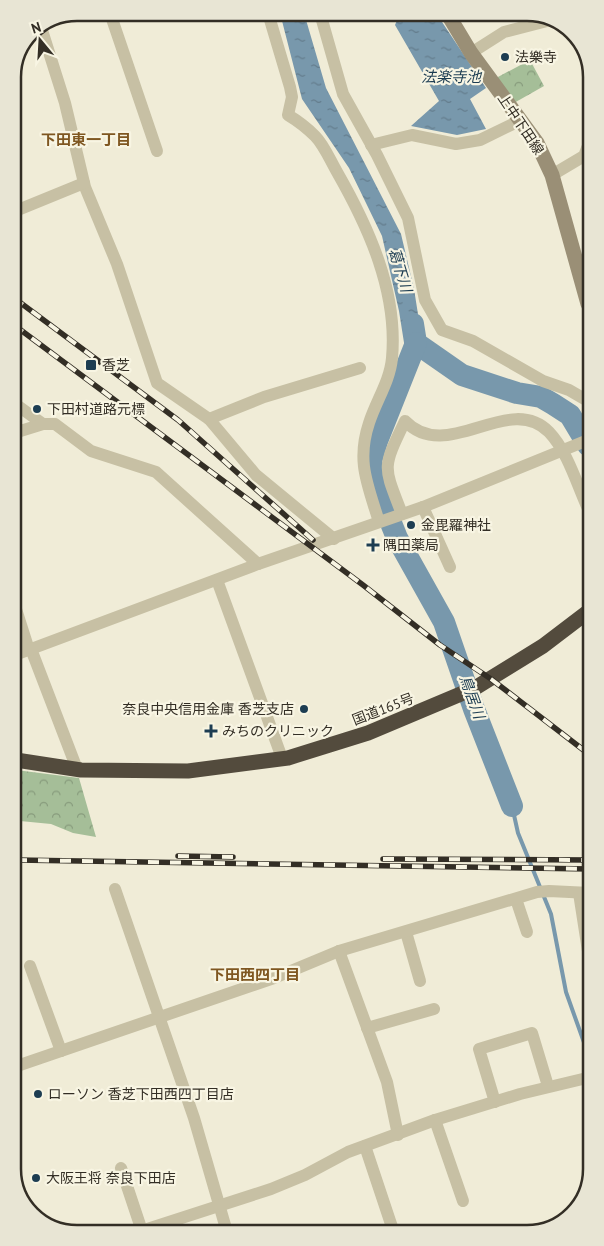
<svg xmlns="http://www.w3.org/2000/svg" width="604" height="1246" viewBox="0 0 604 1246" font-family="'PT Sans','Noto Sans JP',sans-serif">
<style>
.park{fill:url(#park-crowns)}
.water{fill:url(#water-ripples)}
.lines{fill:none;stroke-linecap:round;stroke-linejoin:round}
.stream{stroke:#7898ac;stroke-width:4}
.river{stroke:#7898ac;stroke-width:22}
.street{stroke:#c7c0a4;stroke-width:12}
.secondary{stroke:#9a8f76;stroke-width:15}
.highway{stroke:#534b3d;stroke-width:15}
.rail-casing{stroke:#332e25;stroke-width:5.5}
.rail{stroke:#f8f5e3;stroke-width:4;stroke-dasharray:11;stroke-linecap:butt}
.poi-dot{fill:#1d3d52;stroke:#f8f5e3;stroke-width:2}
.labels{text-anchor:middle;stroke-width:4.5;stroke-linejoin:round;paint-order:stroke}
.poi-label{font-size:14px;fill:#332e25;stroke:#f8f5e3;text-anchor:start}
.street-label{font-size:14px;fill:#332e25;stroke:#f8f5e3}
.water-label{font-size:15px;font-style:italic;fill:#1d3d52;stroke:#f8f5e3}
.neighbourhood-label{font-size:15px;font-weight:bold;fill:#7f5721;stroke:#f8f5e3}
.rim{fill:none;stroke:#332e25;stroke-width:2.5}
</style>
<defs>
<pattern id="park-crowns" width="20" height="18" patternUnits="userSpaceOnUse" patternTransform="scale(1.25)"><rect width="20" height="18" fill="#a5be98"/><path d="M2 6a3 3 0 1 1 6 0M12 15a3 3 0 1 1 6 0" fill="none" stroke="#879b7c"/></pattern>
<pattern id="water-ripples" width="26" height="14" patternUnits="userSpaceOnUse" patternTransform="scale(1.25)"><rect width="26" height="14" fill="#7898ac"/><path d="M2 4q2-2 4 0t4 0M15 11q2-2 4 0t4 0" fill="none" stroke="#637c8c"/></pattern>
</defs>
<rect width="100%" height="100%" fill="#f0ecd7"/>
<g class="park">
<polygon points="530,60 544,86 514,103 496,78"/>
<polygon points="16,770 79,778 96,837 73,833 51,824 20,821 20,805 16,805"/>
</g>
<g class="water">
<polygon points="280,13 304,13 326,88 401,234 414,289 421,333 429,345 417,358 405,349 399,311 382,236 349,168 302,99"/>
<polygon points="400,13 436,13 486,88 470,99 486,129 457,135 411,126 439,101 395,25"/>
</g>
<g class="lines">
<polyline class="stream" points="512,806 518,833 551,914 566,992 591,1062"/>
<g class="river">
<polyline points="413,324 416,343 462,375 517,393 541,397 553,404 570,415 588,445"/>
<polyline points="416,343 377,441 371,461 377,488 397,538 444,622 474,709 512,806"/>
</g>
<g class="street">
<polyline points="110,13 157,151"/>
<path d="M268,13L290,87L292,97L288,115C298,121 307,128 315,136C324,145 330,160 337,172C369,228 398,292 392,358C390,381 376,401 369,423C356,462 368,485 379,522"/>
<polyline points="320,13 343,94 377,155 408,218 425,300 442,330 473,341 543,381 569,390 588,401"/>
<polyline points="41,27 65,103 85,187 117,264 157,383 209,419 256,475 334,539"/>
<polyline points="471,53 504,32 551,20"/>
<polyline points="371,145 412,135 456,144 480,140 519,121"/>
<polyline points="552,175 584,156 587,148"/>
<polyline points="13,212 84,183"/>
<polyline points="14,403 43,424"/>
<polyline points="209,419 264,397 360,368"/>
<polyline points="14,433 43,424 55,424 91,451 156,472 258,564"/>
<polyline points="423,507 450,567"/>
<path d="M402,514C383,465 382,469 405,421C447,465 509,391 549,432C568,452 577,485 589,511"/>
<polyline points="217,580 282,758"/>
<polyline points="15,606 29,650"/>
<polyline points="31,649 77,769"/>
<polyline points="15,655 258,564 423,507 588,440"/>
<polyline points="115,889 194,1118 227,1232"/>
<polyline points="579,893 588,951"/>
<polyline points="516,899 527,932"/>
<polyline points="406,932 420,981"/>
<polyline points="339,951 387,1082 398,1135"/>
<polyline points="30,966 61,1051"/>
<polyline points="367,1028 434,1009"/>
<polyline points="17,1066 274,978 339,951 537,892 549,891 590,893"/>
<polyline points="495,1102 479,1049 532,1033 548,1086"/>
<polyline points="435,1120 463,1201"/>
<polyline points="365,1146 393,1230"/>
<polyline points="121,1168 142,1231"/>
<polyline points="135,1233 271,1189 305,1175 348,1152 435,1120 520,1094 591,1077"/>
</g>
<polyline class="secondary" points="447,13 471,53 537,143 552,175 588,304"/>
<polyline class="highway" points="16,760 81,770 188,771 288,758 368,733 475,688 543,646 589,611"/>
<defs>
<g id="rail">
<polyline points="14,298 178,420 313,540"/>
<polyline points="14,325 363,585 440,645 491,679 590,755"/>
<polyline points="178,856 233,857"/>
<polyline points="383,859 590,860"/>
<polyline points="16,860 590,869"/>
</g>
</defs>
<use href="#rail" class="rail-casing"/>
<use href="#rail" class="rail"/>
</g>
<g class="poi-dot">
<circle cx="505" cy="57" r="5"/>
<rect x="85" y="359" width="12" height="12" rx="2.5"/>
<circle cx="37" cy="409" r="5"/>
<circle cx="411" cy="525" r="5"/>
<path d="M370.5 537.5h5v5h5v5h-5v5h-5v-5h-5v-5h5z"/>
<circle cx="304" cy="709" r="5"/>
<path d="M208.5 723.5h5v5h5v5h-5v5h-5v-5h-5v-5h5z"/>
<circle cx="38" cy="1094" r="5"/>
<circle cx="36" cy="1178" r="5"/>
</g>
<g class="labels">
<g class="poi-label">
<text x="515" y="62">法樂寺</text>
<text x="102" y="370">香芝</text>
<text x="47" y="414">下田村道路元標</text>
<text x="421" y="530">金毘羅神社</text>
<text x="383" y="550">隅田薬局</text>
<text x="294" y="714" text-anchor="end">奈良中央信用金庫 香芝支店</text>
<text x="222" y="736">みちのクリニック</text>
<text x="48" y="1099">ローソン 香芝下田西四丁目店</text>
<text x="46" y="1183">大阪王将 奈良下田店</text>
</g>
<g class="street-label">
<text transform="translate(521 124) rotate(56)" y="5">上中下田線</text>
<text transform="translate(383 709) rotate(-21)" y="5">国道165号</text>
</g>
<g class="water-label">
<text x="451" y="82">法楽寺池</text>
<text transform="translate(400 270) rotate(73)" y="5">葛下川</text>
<text transform="translate(472 697) rotate(70)" y="5">鳥居川</text>
</g>
<g class="neighbourhood-label">
<text x="86" y="145">下田東一丁目</text>
<text x="255" y="980">下田西四丁目</text>
</g>
</g>
<path d="M0 0H604V1246H0ZM77 21H527A56 56 0 0 1 583 77V1169A56 56 0 0 1 527 1225H77A56 56 0 0 1 21 1169V77A56 56 0 0 1 77 21Z" fill="#e8e5d4" fill-rule="evenodd"/>
<path class="rim" d="M77 21H527A56 56 0 0 1 583 77V1169A56 56 0 0 1 527 1225H77A56 56 0 0 1 21 1169V77A56 56 0 0 1 77 21Z"/>
<g transform="translate(40 40) rotate(342)" stroke="#f8f5e3" stroke-width="4" paint-order="stroke">
<path d="M0-4L9 19L0 12L-9 19Z" fill="#332e25"/>
<text y="-8" font-size="14" font-weight="bold" text-anchor="middle" fill="#332e25">N</text>
</g>
</svg>
